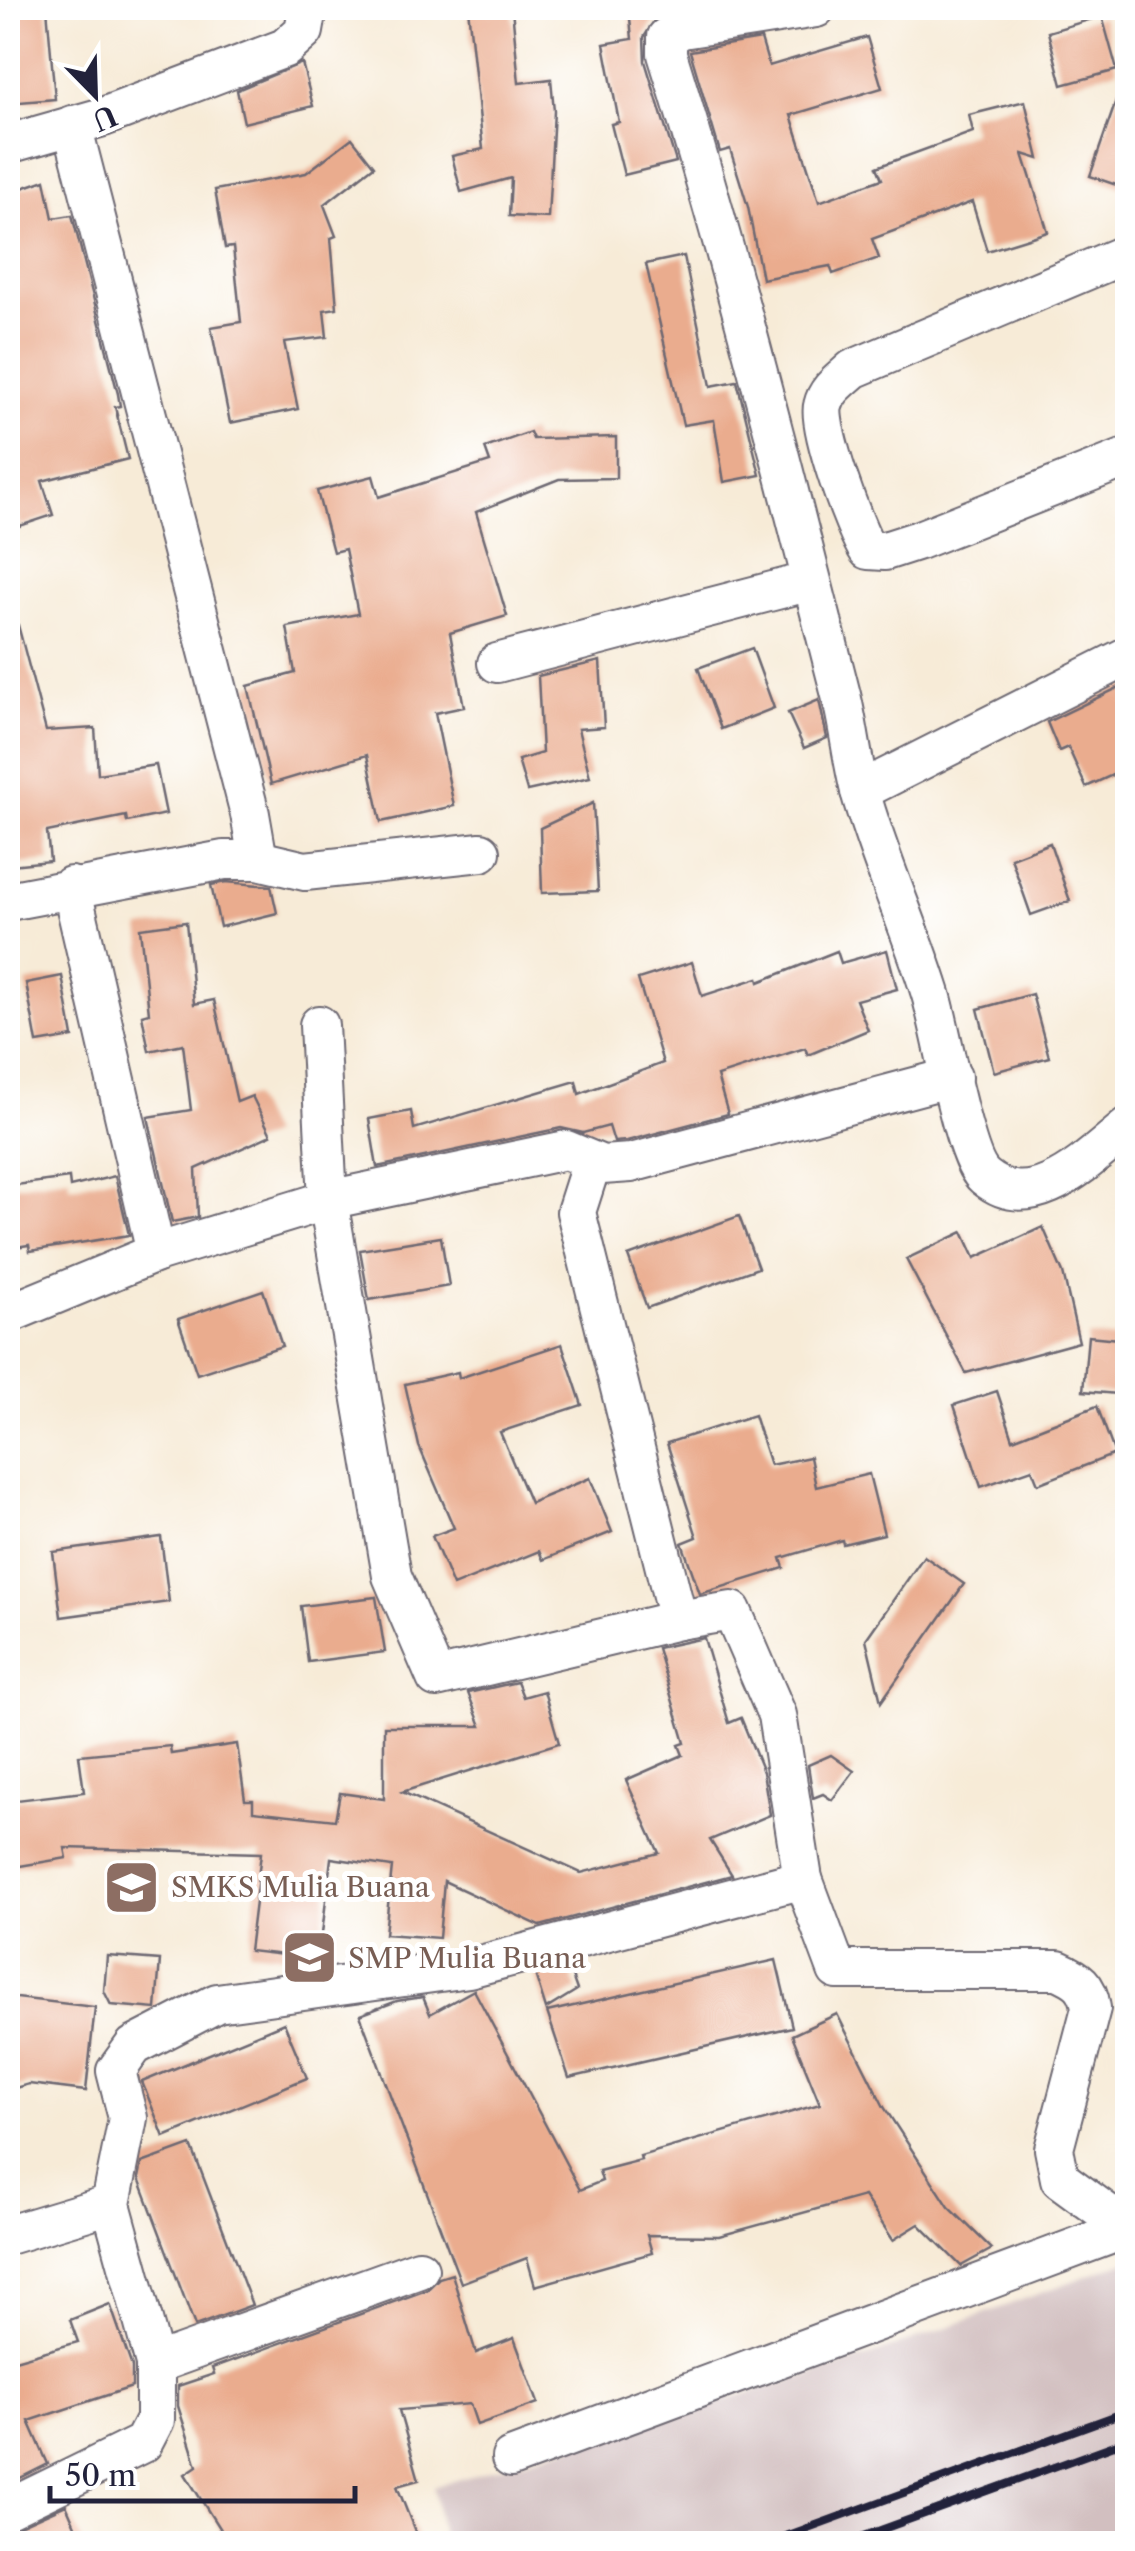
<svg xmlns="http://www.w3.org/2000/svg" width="1135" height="2551" viewBox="0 0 1135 2551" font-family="'Libre Caslon Text',serif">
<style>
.industrial{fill:#d2bfc0}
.building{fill:#eaac8e}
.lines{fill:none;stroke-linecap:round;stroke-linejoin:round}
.street-casing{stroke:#6d6872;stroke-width:42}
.street{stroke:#fff;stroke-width:38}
.rail{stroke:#22223b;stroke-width:8}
.labels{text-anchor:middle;stroke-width:10;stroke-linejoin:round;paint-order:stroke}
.education-label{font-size:28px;fill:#785e54;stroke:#fff;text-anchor:start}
</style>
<rect width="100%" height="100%" fill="#fff"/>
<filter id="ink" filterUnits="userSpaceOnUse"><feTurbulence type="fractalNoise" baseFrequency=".01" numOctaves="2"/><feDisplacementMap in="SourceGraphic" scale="20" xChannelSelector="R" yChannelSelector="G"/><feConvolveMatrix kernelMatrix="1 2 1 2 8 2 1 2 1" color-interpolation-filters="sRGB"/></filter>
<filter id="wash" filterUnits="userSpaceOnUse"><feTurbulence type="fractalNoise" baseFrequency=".0048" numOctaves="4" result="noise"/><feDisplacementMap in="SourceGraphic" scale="40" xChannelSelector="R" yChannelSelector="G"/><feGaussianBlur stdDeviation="2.25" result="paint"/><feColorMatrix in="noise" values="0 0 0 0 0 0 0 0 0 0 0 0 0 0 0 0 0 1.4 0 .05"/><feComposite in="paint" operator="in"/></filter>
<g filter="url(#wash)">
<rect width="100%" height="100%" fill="#f7ebd7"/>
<polygon class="industrial" points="1127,2261 1127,2543 443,2543 434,2487 865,2358"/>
<g id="blocks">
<g class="building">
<polygon points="8,8 47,8 55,99 8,103"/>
<polygon points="468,8 512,8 519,83 551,79 554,111 548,218 509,216 511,178 461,192 452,156 483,149"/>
<polygon points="629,8 676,8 656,18 644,37 645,61 676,162 624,175 611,124 619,122 604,44 632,39"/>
<polygon points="1102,16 1117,70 1062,85 1048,32"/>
<polygon points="867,37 882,88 791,115 819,202 882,179 877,167 973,132 969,115 1025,101 1039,159 1023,154 1048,232 987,251 972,202 872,239 879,258 833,274 830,266 762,279 748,207 730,149 720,152 690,51 761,39 769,66"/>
<polygon points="302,63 313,106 244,123 237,90"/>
<polygon points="1122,84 1128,85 1128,189 1090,176"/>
<polygon points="352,138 374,166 324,205 336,236 331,238 337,308 324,310 327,337 284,342 298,409 230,423 211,327 241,322 233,247 225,248 215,190 306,173"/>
<polygon points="45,180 53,218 72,215 118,394 120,406 115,407 128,459 42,481 53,515 20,526 8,490 8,193"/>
<polygon points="684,256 711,386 737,381 760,475 724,482 714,420 683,425 646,264"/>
<polygon points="530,432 533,439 616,437 616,478 559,479 476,512 507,616 450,633 464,707 435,713 454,806 381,822 367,755 271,784 248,686 295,673 287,627 358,614 345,549 333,552 317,491 373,476 379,497 490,462 485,448"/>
<polygon points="18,625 46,731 95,728 98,774 156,765 166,814 127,822 126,816 47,832 50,861 10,865 8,627"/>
<polygon points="752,648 774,708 721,729 698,668"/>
<polygon points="600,661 604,727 578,729 590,777 527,791 518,760 542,753 538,676"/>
<polygon points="1128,683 1128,768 1086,787 1068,747 1059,751 1047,722"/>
<polygon points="819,700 827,738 804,748 788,713"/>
<polygon points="593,803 598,891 542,893 540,828"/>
<polygon points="1050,843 1070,901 1031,915 1011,858"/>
<polygon points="226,882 271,886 277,913 220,927 211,885"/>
<polygon points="186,922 194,1004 214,1000 237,1102 252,1096 271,1135 196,1169 198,1217 172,1222 148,1117 191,1110 183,1044 149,1051 142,1015 149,1013 140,928"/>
<polygon points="887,950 897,989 856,1000 868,1030 808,1055 805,1048 717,1076 728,1114 627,1141 614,1142 609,1126 583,1133 561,1128 377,1167 369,1119 411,1111 414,1129 576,1081 579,1094 663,1063 638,979 692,962 702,996 758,978 759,982 837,951 841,963"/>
<polygon points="62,976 73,1037 37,1043 26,983"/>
<polygon points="1032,994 1049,1057 994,1072 978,1009"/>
<polygon points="115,1176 129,1235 30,1251 29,1245 8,1248 8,1186 69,1178 70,1187"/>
<polygon points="739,1216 758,1268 647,1308 628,1256"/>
<polygon points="1043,1227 1063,1273 1079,1342 966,1373 906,1259 963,1232 975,1258"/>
<polygon points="441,1237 449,1286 369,1300 360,1250"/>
<polygon points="263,1290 282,1346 197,1374 178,1319"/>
<polygon points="1088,1336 1128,1340 1128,1395 1083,1391"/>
<polygon points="562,1344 582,1405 500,1432 530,1503 590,1478 612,1532 543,1560 539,1551 453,1586 432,1536 454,1528 419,1446 405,1384 458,1372 459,1378"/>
<polygon points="997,1391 1013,1439 1097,1406 1115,1454 1038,1484 1032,1469 981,1487 954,1405"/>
<polygon points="754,1415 770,1465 810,1457 816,1487 869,1474 884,1534 843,1544 842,1540 781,1558 784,1568 700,1594 682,1543 697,1537 667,1443"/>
<polygon points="161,1537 169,1602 61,1617 53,1552"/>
<polygon points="924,1556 964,1584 881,1702 866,1639"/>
<polygon points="376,1597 385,1652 308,1662 301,1606"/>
<polygon points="704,1638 729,1723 741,1718 763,1772 770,1815 710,1840 732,1875 540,1926 444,1881 439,1938 385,1934 392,1867 331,1858 319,1959 249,1951 261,1853 65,1848 67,1858 8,1868 8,1801 84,1792 79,1755 170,1746 171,1754 237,1744 245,1800 253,1800 253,1811 335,1820 340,1793 384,1799 384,1726 481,1726 468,1693 517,1682 523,1697 544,1691 559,1743 402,1792 581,1873 659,1853 626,1780 683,1755 679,1745 685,1743 657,1648"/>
<polygon points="831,1755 854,1771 832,1800 823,1794 813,1798 808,1765"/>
<polygon points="107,1956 160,1960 156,2009 111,2005 104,1991"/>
<polygon points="776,1960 792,2027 569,2078 547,2012"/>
<polygon points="568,1965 577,1990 546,2009 535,1974"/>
<polygon points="474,1990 580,2190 602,2181 599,2171 641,2160 640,2156 820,2104 792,2035 837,2014 884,2107 949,2207 992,2249 961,2266 919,2224 893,2240 864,2196 719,2236 647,2235 652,2253 535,2286 527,2258 461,2283 360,2015 397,2001 423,1997 430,2014"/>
<polygon points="8,1997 95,2007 86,2091 29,2084 8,2090"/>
<polygon points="284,2023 307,2078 164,2137 142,2082"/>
<polygon points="191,2145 252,2305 195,2326 139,2178 142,2163"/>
<polygon points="452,2274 476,2353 514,2338 538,2403 477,2425 470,2404 399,2410 419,2480 397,2486 420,2544 229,2544 185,2474 197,2466 178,2406 178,2386 214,2374 212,2368 427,2290 439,2278"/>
<polygon points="110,2304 132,2367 132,2387 29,2421 48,2464 8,2484 8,2362 78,2342 70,2320"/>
<polygon points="66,2505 83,2544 8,2544 8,2531"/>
</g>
</g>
</g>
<g filter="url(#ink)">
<use href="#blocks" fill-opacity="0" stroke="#6d6872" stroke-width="2.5"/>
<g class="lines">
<defs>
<g id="street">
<path d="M816,8L682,29L667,37V54C733,265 786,480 841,695C849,727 852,760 860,791C879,859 909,924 930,991C942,1027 962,1159 985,1177C1034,1218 1091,1156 1128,1127"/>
<polyline points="8,144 103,117 285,48 304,31 308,8"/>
<path d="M1128,253L853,369C840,381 827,389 823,406C817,426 855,531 868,550L885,551L919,540L1128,457"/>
<polyline points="497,663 811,581"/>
<polyline points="860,791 1128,656"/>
<polyline points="258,860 305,871 481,852"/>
<polyline points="71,886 156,1253"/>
<polyline points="8,901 224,860 258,860 250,814 72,125"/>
<polyline points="319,1025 328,1200 392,1576 436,1678 678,1620"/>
<path d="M592,1162L576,1212L678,1620L732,1611L777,1715L803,1879L837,1970H1058C1078,1979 1088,1985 1091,2008L1054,2149L1060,2179L1127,2228"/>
<polyline points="8,1314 156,1253 328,1200 566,1150 602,1165 631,1163 952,1077"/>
<polyline points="8,2235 111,2204"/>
<polyline points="155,2364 419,2269"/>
<polyline points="511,2458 1128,2228"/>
<polyline points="8,2509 143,2443 155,2420 155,2364 111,2204 128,2118 116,2071 134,2046 217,2003 469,1968 803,1879"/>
</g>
</defs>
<use href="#street" class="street-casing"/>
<use href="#street" class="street"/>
<g class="rail">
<polyline points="764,2544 1128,2411"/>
<polyline points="842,2544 1128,2440"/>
</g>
</g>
</g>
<defs>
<symbol id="school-square" viewBox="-11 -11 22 22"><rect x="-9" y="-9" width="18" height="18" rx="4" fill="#8d6e63" stroke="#fff"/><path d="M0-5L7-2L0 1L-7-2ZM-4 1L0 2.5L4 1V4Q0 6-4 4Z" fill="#fff"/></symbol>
</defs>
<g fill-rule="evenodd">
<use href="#school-square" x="100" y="1856" width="63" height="63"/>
<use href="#school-square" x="278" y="1926" width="63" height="63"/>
</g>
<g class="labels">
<g class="education-label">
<text x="171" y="1897">SMKS Mulia Buana</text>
<text x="348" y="1968">SMP Mulia Buana</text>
</g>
</g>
<rect width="1135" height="2551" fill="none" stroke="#fff" stroke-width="40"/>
<g transform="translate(95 95) rotate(157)" stroke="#ffffff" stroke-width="8" paint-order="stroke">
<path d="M0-8L18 38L0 25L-18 38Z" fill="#22223b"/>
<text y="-15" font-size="28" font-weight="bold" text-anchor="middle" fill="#22223b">U</text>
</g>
<path d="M50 2486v15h305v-15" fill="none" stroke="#22223b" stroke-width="5"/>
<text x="65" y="2486" font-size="30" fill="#22223b" stroke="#ffffff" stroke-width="8" paint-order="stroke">50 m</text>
</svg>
